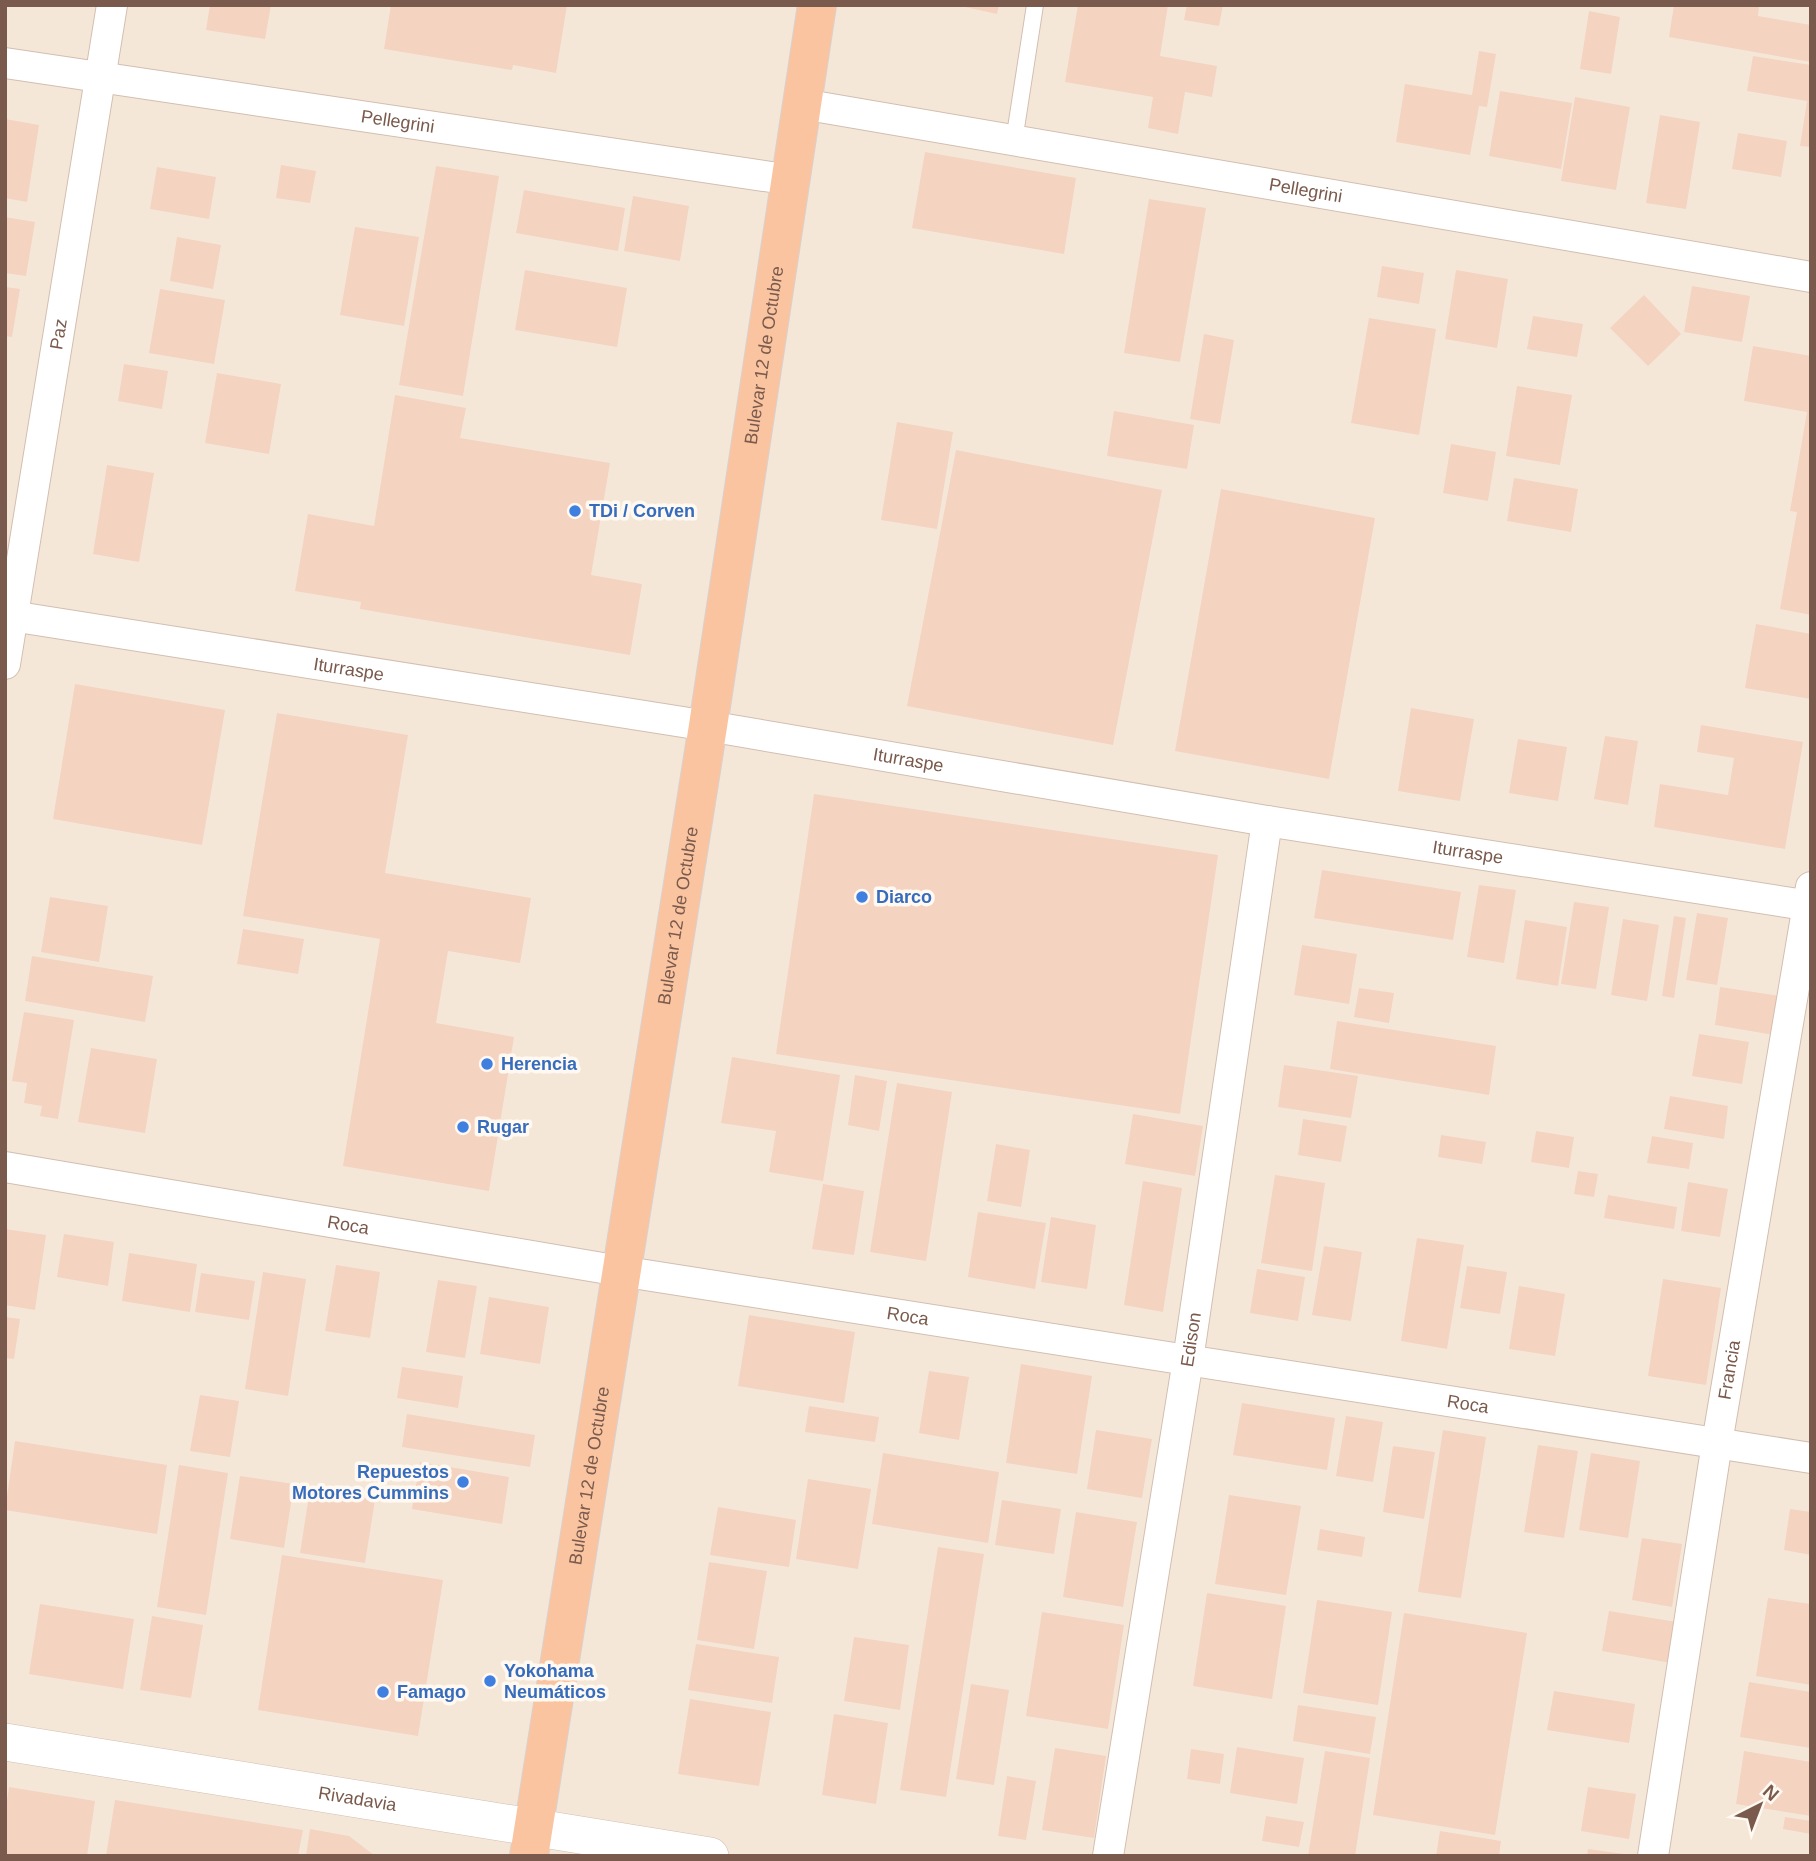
<svg xmlns="http://www.w3.org/2000/svg" width="1816" height="1861" viewBox="0 0 1816 1861" font-family="Helvetica,sans-serif">
<style>
.residential{fill:#f5e7d8}
.building{fill:#f4d3c1}
.lines{fill:none;stroke-linecap:round;stroke-linejoin:round}
.service-casing{stroke:#d3beb1;stroke-width:18}
.minor-casing{stroke:#d3beb1;stroke-width:32}
.tertiary-casing{stroke:#d3beb1;stroke-width:38}
.trunk-casing{stroke:#dad1cd;stroke-width:40}
.service{stroke:#fff;stroke-width:16}
.minor{stroke:#fff;stroke-width:30}
.tertiary{stroke:#fff;stroke-width:37}
.trunk{stroke:#fac4a1;stroke-width:38}
.shop-dot{fill:#3f7fe0;stroke:#fff9f1;stroke-width:2.5}
.labels{text-anchor:middle;stroke-width:7;stroke-linejoin:round;paint-order:stroke}
.street-label{font-size:18px;fill:#7a5a4c;stroke:#fff9f1}
.shop-label{font-size:18px;font-weight:bold;fill:#366cbe;stroke:#fff9f1;text-anchor:start}
</style>
<rect width="100%" height="100%" fill="#fdf5ea"/>
<rect class="residential" x="5" y="5" width="1806" height="1851"/>
<g class="building">
<polygon points="210,5 271,5 265,39 206,30"/>
<polygon points="391,5 567,5 556,73 513,65 512,70 384,49"/>
<polygon points="956,5 999,5 997,14"/>
<polygon points="1078,5 1168,5 1160,56 1217,66 1212,97 1185,92 1178,134 1148,128 1153,97 1065,82"/>
<polygon points="1187,5 1223,5 1219,26 1184,20"/>
<polygon points="1674,5 1759,5 1758,16 1811,25 1811,62 1669,37"/>
<polygon points="1589,11 1620,17 1611,74 1580,69"/>
<polygon points="1479,51 1496,54 1487,107 1479,106 1470,155 1396,142 1405,84 1472,95"/>
<polygon points="1753,56 1811,65 1811,147 1800,146 1807,101 1747,91"/>
<polygon points="1500,91 1572,103 1561,169 1489,156"/>
<polygon points="1575,97 1630,107 1616,190 1561,181"/>
<polygon points="1660,115 1700,122 1686,209 1646,203"/>
<polygon points="5,119 39,125 27,202 5,198"/>
<polygon points="1738,133 1787,141 1781,177 1732,169"/>
<polygon points="925,152 1076,178 1064,254 912,228"/>
<polygon points="281,165 316,171 310,203 276,198"/>
<polygon points="436,166 499,176 463,396 399,385"/>
<polygon points="157,167 216,177 209,219 150,209"/>
<polygon points="524,190 625,208 618,251 516,233"/>
<polygon points="633,196 689,206 680,261 624,251"/>
<polygon points="1149,199 1206,208 1180,362 1124,353"/>
<polygon points="5,217 35,222 26,276 5,273"/>
<polygon points="355,227 419,237 404,326 340,315"/>
<polygon points="177,237 221,245 213,289 170,281"/>
<polygon points="1382,266 1424,273 1419,304 1377,297"/>
<polygon points="525,270 627,288 617,347 515,330"/>
<polygon points="1456,270 1508,279 1497,348 1445,339"/>
<polygon points="1692,286 1750,296 1742,342 1684,332"/>
<polygon points="5,287 20,289 12,337 5,336"/>
<polygon points="160,289 225,300 214,364 149,353"/>
<polygon points="1644,295 1681,334 1648,366 1610,328"/>
<polygon points="1533,316 1583,324 1577,357 1527,349"/>
<polygon points="1369,318 1436,329 1419,435 1351,423"/>
<polygon points="1204,334 1234,340 1220,424 1190,419"/>
<polygon points="1753,346 1811,356 1811,615 1780,609 1797,512 1790,511 1807,412 1744,401"/>
<polygon points="124,364 168,371 162,409 118,401"/>
<polygon points="217,373 281,384 269,454 205,443"/>
<polygon points="1517,386 1572,395 1560,465 1506,456"/>
<polygon points="395,395 466,408 460,438 610,463 591,575 642,584 630,655 360,609 361,602 295,591 308,514 374,526"/>
<polygon points="1114,411 1194,425 1187,469 1107,456"/>
<polygon points="897,422 953,432 937,529 881,520"/>
<polygon points="1451,444 1496,452 1488,501 1443,493"/>
<polygon points="956,450 1162,490 1113,745 907,706"/>
<polygon points="107,465 154,473 139,562 93,554"/>
<polygon points="1514,478 1578,489 1571,532 1507,521"/>
<polygon points="1221,489 1375,518 1329,779 1175,751"/>
<polygon points="1756,624 1811,634 1811,699 1745,688"/>
<polygon points="75,684 225,710 202,845 53,819"/>
<polygon points="1411,708 1474,719 1460,801 1398,791"/>
<polygon points="277,713 408,735 385,873 531,898 520,963 448,951 436,1023 514,1037 489,1191 343,1166 380,939 243,916"/>
<polygon points="1701,725 1803,742 1785,849 1654,827 1660,784 1728,795 1734,758 1697,752"/>
<polygon points="1605,736 1638,741 1628,805 1594,799"/>
<polygon points="1518,739 1567,747 1558,801 1509,793"/>
<polygon points="814,794 1218,855 1180,1114 776,1054"/>
<polygon points="1322,870 1461,892 1453,940 1314,918"/>
<polygon points="1479,885 1516,890 1504,963 1467,957"/>
<polygon points="50,897 108,906 99,962 41,952"/>
<polygon points="1574,902 1609,907 1596,989 1561,984"/>
<polygon points="1697,913 1728,918 1717,985 1686,980"/>
<polygon points="1674,916 1686,918 1674,998 1662,996"/>
<polygon points="1623,919 1659,925 1647,1001 1611,995"/>
<polygon points="1525,920 1567,927 1558,986 1516,979"/>
<polygon points="243,929 304,939 298,974 237,964"/>
<polygon points="1302,945 1357,954 1349,1004 1294,995"/>
<polygon points="32,956 153,976 145,1022 25,1001"/>
<polygon points="1720,987 1780,996 1774,1035 1715,1025"/>
<polygon points="1359,988 1394,993 1389,1023 1354,1017"/>
<polygon points="24,1012 74,1020 58,1119 40,1116 42,1106 24,1103 27,1083 12,1081"/>
<polygon points="1337,1021 1496,1046 1489,1095 1330,1069"/>
<polygon points="1699,1034 1749,1042 1742,1084 1692,1076"/>
<polygon points="91,1048 157,1059 145,1133 78,1122"/>
<polygon points="732,1057 840,1075 823,1181 769,1172 776,1131 721,1123"/>
<polygon points="1284,1065 1358,1076 1351,1118 1278,1107"/>
<polygon points="855,1075 887,1081 879,1131 848,1125"/>
<polygon points="897,1083 952,1092 926,1261 870,1252"/>
<polygon points="1670,1096 1728,1106 1724,1139 1664,1129"/>
<polygon points="1133,1114 1203,1126 1195,1176 1125,1164"/>
<polygon points="1303,1119 1347,1126 1341,1162 1298,1155"/>
<polygon points="1536,1131 1574,1137 1569,1168 1531,1162"/>
<polygon points="1441,1135 1486,1142 1482,1164 1438,1157"/>
<polygon points="1652,1136 1693,1143 1689,1169 1647,1163"/>
<polygon points="996,1144 1030,1150 1021,1207 987,1201"/>
<polygon points="1578,1171 1598,1174 1594,1197 1574,1194"/>
<polygon points="1275,1175 1325,1183 1312,1271 1261,1263"/>
<polygon points="1143,1181 1182,1188 1163,1312 1124,1305"/>
<polygon points="1688,1182 1728,1189 1720,1237 1681,1231"/>
<polygon points="823,1184 864,1191 854,1255 812,1249"/>
<polygon points="1608,1195 1677,1207 1674,1229 1604,1218"/>
<polygon points="978,1212 1046,1223 1035,1289 968,1277"/>
<polygon points="1051,1217 1096,1225 1087,1289 1041,1282"/>
<polygon points="5,1229 46,1235 35,1310 5,1305"/>
<polygon points="64,1234 114,1242 108,1286 57,1277"/>
<polygon points="1417,1238 1464,1245 1447,1349 1401,1341"/>
<polygon points="1324,1246 1362,1252 1351,1321 1312,1315"/>
<polygon points="129,1253 197,1264 190,1312 122,1301"/>
<polygon points="336,1265 380,1272 370,1338 325,1331"/>
<polygon points="1467,1266 1507,1272 1500,1314 1460,1308"/>
<polygon points="1257,1269 1305,1277 1298,1321 1250,1313"/>
<polygon points="263,1272 306,1279 288,1396 245,1389"/>
<polygon points="201,1273 255,1281 249,1320 195,1312"/>
<polygon points="1663,1279 1721,1288 1706,1385 1648,1376"/>
<polygon points="438,1280 477,1286 465,1358 426,1352"/>
<polygon points="1519,1286 1565,1294 1555,1356 1509,1349"/>
<polygon points="489,1297 549,1307 540,1364 480,1354"/>
<polygon points="749,1315 855,1332 844,1403 738,1386"/>
<polygon points="5,1317 20,1319 14,1359 5,1358"/>
<polygon points="1021,1364 1092,1376 1077,1474 1006,1463"/>
<polygon points="402,1367 463,1376 458,1408 397,1398"/>
<polygon points="929,1371 969,1377 959,1440 919,1433"/>
<polygon points="200,1395 239,1401 230,1457 190,1451"/>
<polygon points="1242,1403 1335,1418 1327,1470 1233,1455"/>
<polygon points="809,1406 879,1417 875,1442 805,1432"/>
<polygon points="407,1414 535,1435 530,1467 402,1447"/>
<polygon points="1346,1416 1383,1422 1373,1482 1336,1476"/>
<polygon points="1096,1430 1152,1439 1142,1498 1087,1489"/>
<polygon points="1443,1430 1486,1437 1461,1598 1418,1592"/>
<polygon points="15,1441 167,1465 157,1534 5,1510"/>
<polygon points="1538,1445 1578,1451 1564,1538 1524,1532"/>
<polygon points="1393,1446 1435,1452 1424,1519 1383,1512"/>
<polygon points="883,1453 999,1472 988,1543 872,1524"/>
<polygon points="1591,1453 1640,1461 1628,1538 1579,1530"/>
<polygon points="420,1462 509,1477 502,1524 412,1509"/>
<polygon points="179,1465 228,1473 206,1615 157,1607"/>
<polygon points="240,1476 294,1484 284,1548 230,1539"/>
<polygon points="808,1479 871,1489 858,1569 796,1559"/>
<polygon points="310,1489 375,1500 365,1563 300,1553"/>
<polygon points="1229,1495 1301,1506 1286,1595 1215,1584"/>
<polygon points="1002,1500 1061,1509 1054,1554 995,1545"/>
<polygon points="718,1507 796,1520 789,1567 710,1555"/>
<polygon points="1790,1509 1811,1512 1811,1555 1784,1550"/>
<polygon points="1076,1512 1137,1522 1123,1607 1063,1597"/>
<polygon points="1320,1529 1365,1537 1362,1557 1317,1550"/>
<polygon points="1642,1538 1682,1544 1672,1607 1632,1600"/>
<polygon points="938,1547 984,1554 946,1797 900,1790"/>
<polygon points="282,1555 443,1580 418,1736 258,1710"/>
<polygon points="709,1562 767,1571 754,1649 697,1640"/>
<polygon points="1207,1593 1286,1606 1272,1699 1193,1686"/>
<polygon points="1768,1598 1811,1604 1811,1685 1756,1676"/>
<polygon points="1317,1600 1392,1612 1378,1705 1303,1693"/>
<polygon points="40,1604 134,1619 123,1689 29,1674"/>
<polygon points="1609,1611 1677,1622 1671,1663 1602,1651"/>
<polygon points="1042,1612 1124,1625 1108,1729 1026,1716"/>
<polygon points="1404,1613 1527,1633 1495,1835 1373,1815"/>
<polygon points="152,1616 203,1625 191,1698 140,1690"/>
<polygon points="854,1637 909,1645 900,1710 844,1701"/>
<polygon points="696,1644 779,1657 772,1703 688,1690"/>
<polygon points="1749,1682 1811,1692 1811,1748 1740,1737"/>
<polygon points="971,1684 1009,1690 994,1785 956,1779"/>
<polygon points="1554,1691 1635,1704 1629,1743 1547,1730"/>
<polygon points="690,1699 771,1712 759,1786 678,1774"/>
<polygon points="1298,1705 1376,1717 1370,1754 1293,1741"/>
<polygon points="834,1714 888,1723 876,1804 822,1795"/>
<polygon points="1237,1747 1304,1758 1297,1804 1230,1793"/>
<polygon points="1055,1748 1106,1756 1094,1838 1042,1830"/>
<polygon points="1191,1749 1224,1754 1220,1784 1187,1779"/>
<polygon points="1325,1751 1370,1758 1355,1856 1308,1856"/>
<polygon points="1744,1751 1811,1762 1811,1816 1736,1804"/>
<polygon points="1007,1776 1036,1781 1026,1840 998,1836"/>
<polygon points="9,1787 95,1801 87,1856 5,1856 5,1814"/>
<polygon points="1588,1787 1636,1794 1629,1839 1581,1831"/>
<polygon points="115,1800 303,1830 298,1856 106,1856"/>
<polygon points="1266,1816 1304,1822 1299,1847 1262,1841"/>
<polygon points="1785,1817 1811,1821 1811,1834 1783,1829"/>
<polygon points="310,1829 349,1836 375,1856 306,1856"/>
<polygon points="1440,1831 1501,1841 1499,1856 1436,1856"/>
<polygon points="1588,1849 1624,1854 1624,1856 1587,1856"/>
</g>
<g class="lines">
<defs>
<polyline id="service" points="1014,141 1035,5"/>
<g id="minor">
<path id="s1" d="M5,63L791,180"/>
<path id="s2" d="M802,104L1811,277"/>
<path id="s3" d="M5,615L708,726L1267,821L1811,906"/>
<path id="s4" d="M5,664L112,5"/>
<path id="s5" d="M5,1167L620,1271L1811,1458"/>
<path id="s6" d="M1108,1856L1188,1360L1267,821"/>
<path id="s7" d="M1653,1856L1717,1443L1811,887"/>
</g>
<g id="tertiary">
<path id="s8" d="M5,1742L710,1856"/>
</g>
<g id="trunk">
<path id="s9" d="M529,1856L708,726L817,5"/>
</g>
</defs>
<use href="#service" class="service-casing"/>
<use href="#minor" class="minor-casing"/>
<use href="#tertiary" class="tertiary-casing"/>
<use href="#trunk" class="trunk-casing"/>
<use href="#service" class="service"/>
<use href="#minor" class="minor"/>
<use href="#tertiary" class="tertiary"/>
<use href="#trunk" class="trunk"/>
</g>
<g class="shop-dot">
<circle cx="575" cy="511" r="7"/>
<circle cx="862" cy="897" r="7"/>
<circle cx="487" cy="1064" r="7"/>
<circle cx="463" cy="1127" r="7"/>
<circle cx="463" cy="1482" r="7"/>
<circle cx="490" cy="1681" r="7"/>
<circle cx="383" cy="1692" r="7"/>
</g>
<g class="labels">
<g class="street-label">
<text dy="6" stroke="none"><textPath href="#s1" startOffset="397">Pellegrini</textPath></text>
<text dy="6" stroke="none"><textPath href="#s2" startOffset="511">Pellegrini</textPath></text>
<text dy="6" stroke="none"><textPath href="#s4" startOffset="334">Paz</textPath></text>
<text dy="6" stroke="none"><textPath href="#s9" startOffset="1519">Bulevar 12 de Octubre</textPath></text>
<text dy="6" stroke="none"><textPath href="#s3" startOffset="348">Iturraspe</textPath></text>
<text dy="6" stroke="none"><textPath href="#s3" startOffset="915">Iturraspe</textPath></text>
<text dy="6" stroke="none"><textPath href="#s3" startOffset="1482">Iturraspe</textPath></text>
<text dy="6" stroke="none"><textPath href="#s9" startOffset="952">Bulevar 12 de Octubre</textPath></text>
<text dy="6" stroke="none"><textPath href="#s5" startOffset="348">Roca</textPath></text>
<text dy="6" stroke="none"><textPath href="#s5" startOffset="915">Roca</textPath></text>
<text dy="6" stroke="none"><textPath href="#s6" startOffset="523">Edison</textPath></text>
<text dy="6" stroke="none"><textPath href="#s7" startOffset="492">Francia</textPath></text>
<text dy="6" stroke="none"><textPath href="#s5" startOffset="1482">Roca</textPath></text>
<text dy="6" stroke="none"><textPath href="#s9" startOffset="385">Bulevar 12 de Octubre</textPath></text>
<text dy="6" stroke="none"><textPath href="#s8" startOffset="357">Rivadavia</textPath></text>
</g>
<g class="shop-label">
<text x="589" y="517">TDi / Corven</text>
<text x="876" y="903">Diarco</text>
<text x="501" y="1070">Herencia</text>
<text x="477" y="1133">Rugar</text>
<text x="449" y="1478" text-anchor="end">Repuestos<tspan x="449" dy="21">Motores Cummins</tspan></text>
<text x="504" y="1677">Yokohama<tspan x="504" dy="21">Neumáticos</tspan></text>
<text x="397" y="1698">Famago</text>
</g>
</g>
<rect width="1816" height="1861" fill="none" stroke="#7a5a4c" stroke-width="14"/>
<g transform="translate(1760 1805) rotate(42)" stroke="#fff9f1" stroke-width="5" paint-order="stroke">
<path d="M0-5L12 26L0 18L-12 26Z" fill="#7a5a4c"/>
<text y="-10" font-size="19" font-weight="bold" text-anchor="middle" fill="#7a5a4c">N</text>
</g>
</svg>
